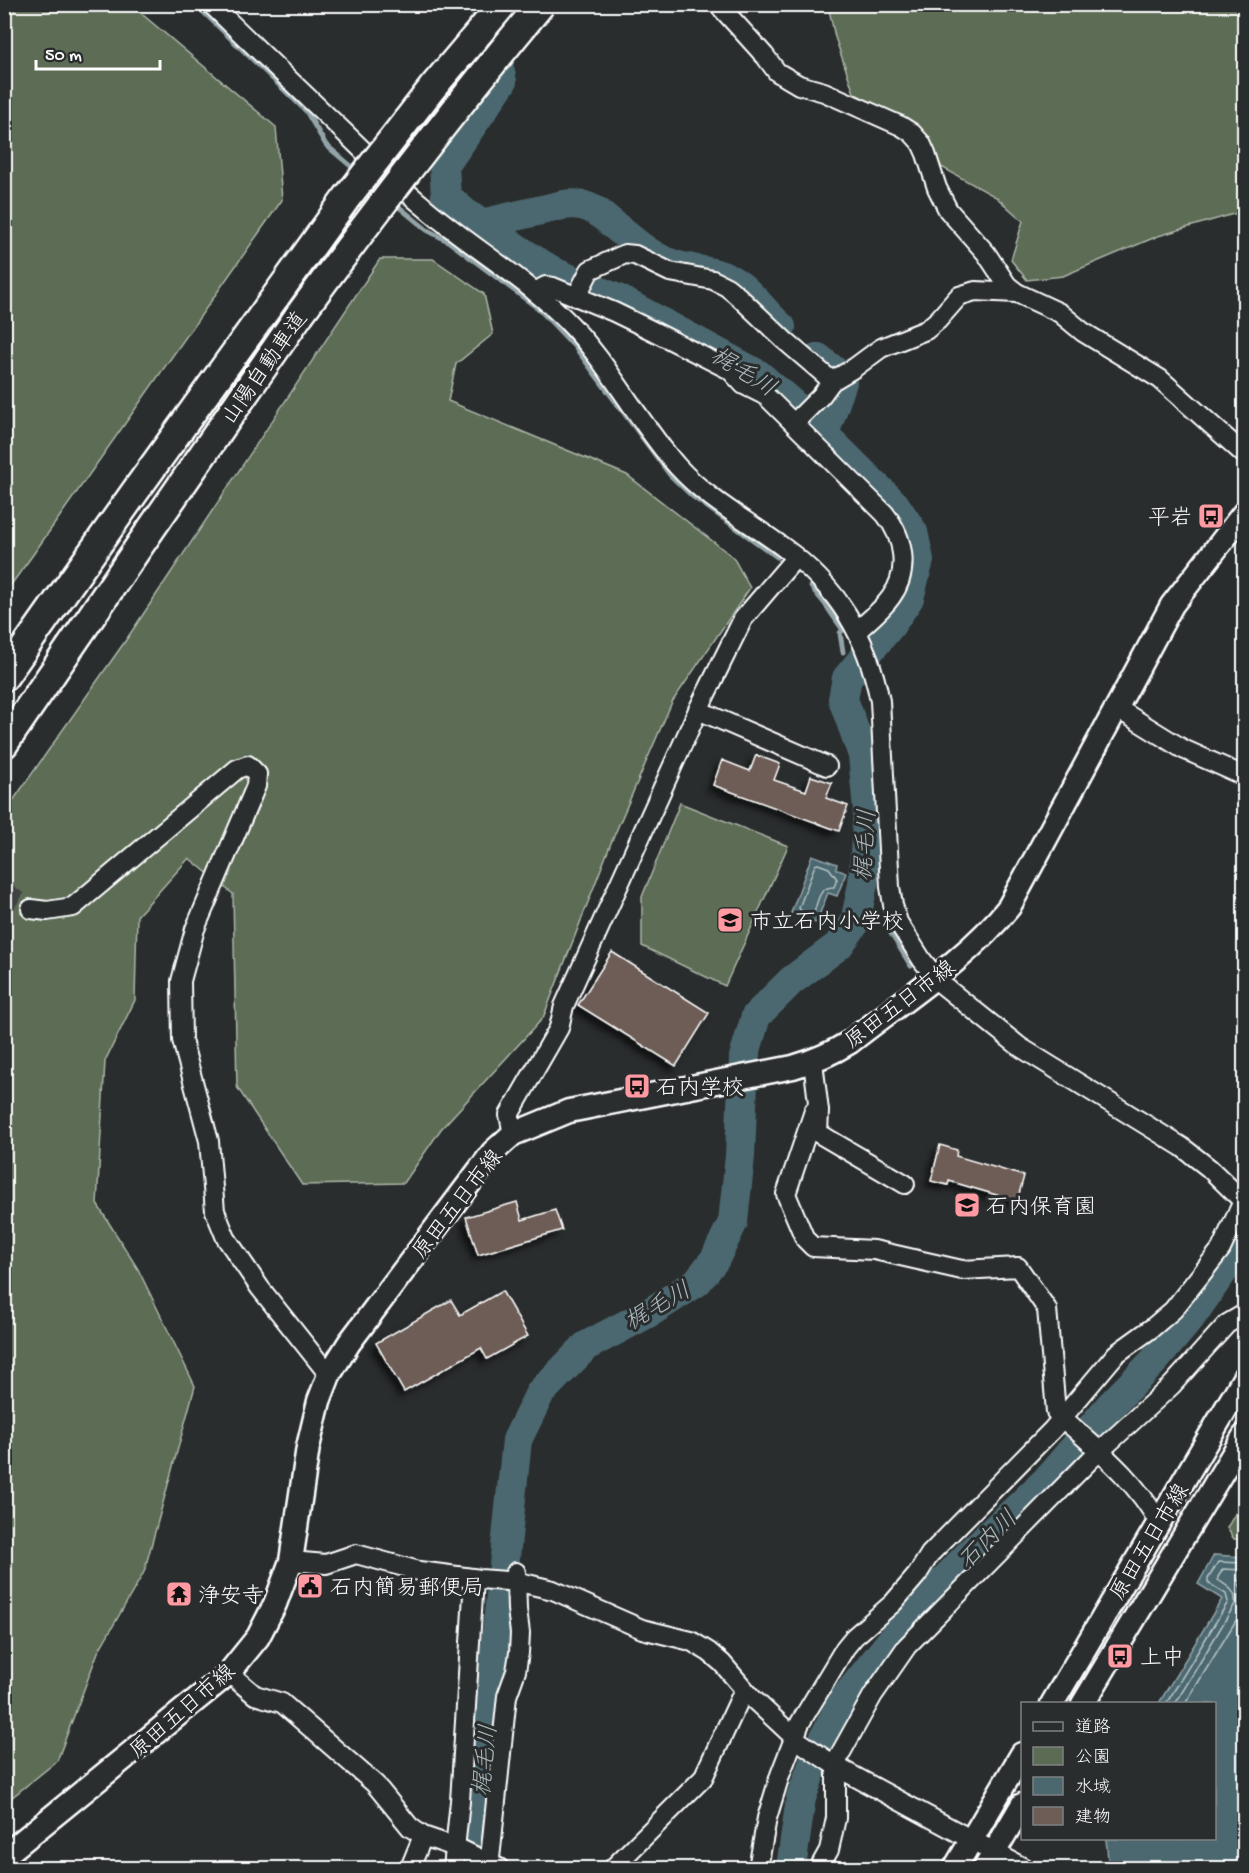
<svg xmlns="http://www.w3.org/2000/svg" width="1249" height="1873" viewBox="0 0 1249 1873" font-family="'Gochi Hand','Klee One',sans-serif">
<style>
.green{fill:#5c6c54;stroke:#aeb6aa;stroke-width:1.5}
.water{fill:#4b686f;stroke:#93a4a9;stroke-width:1.5}
.lines{fill:none;stroke-linecap:round;stroke-linejoin:round}
.shore{stroke:#b7c3c5;stroke-width:1.5}
.stream{stroke:#93a4a9;stroke-width:5}
.river{stroke:#4b686f;stroke-width:30}
.building{fill:#6e5d56;stroke:#fff;stroke-width:1.5;filter:url(#shadow)}
.minor-tunnel{stroke:#3f4243;stroke-width:18;stroke-dasharray:18 9;stroke-linecap:butt}
.minor-casing{stroke:#fff;stroke-width:22}
.major-casing{stroke:#fff;stroke-width:27}
.highway-casing{stroke:#fff;stroke-width:32}
.minor{stroke:#2a2d2e;stroke-width:18}
.major{stroke:#2a2d2e;stroke-width:22}
.highway{stroke:#2a2d2e;stroke-width:27}
.highway-bridge-casing{stroke:#fff;stroke-width:32;stroke-linecap:butt}
.highway-bridge{stroke:#2a2d2e;stroke-width:27}
.labels{text-anchor:middle;stroke-width:6;stroke-linejoin:round;paint-order:stroke}
.street-label{font-size:22px;fill:#fff;stroke:#2a2d2e}
.poi-label{font-size:22px;fill:#fff;stroke:#2a2d2e;text-anchor:start}
.water-label{font-size:24px;font-style:italic;fill:#aebbbe;stroke:#2a2d2e}
</style>
<defs>
<filter id="shadow"><feDropShadow dx="-5.5" dy="5.5" stdDeviation="3" flood-color="#0009"/></filter>
</defs>
<rect width="100%" height="100%" fill="#2a2d2e"/>
<filter id="ink" filterUnits="userSpaceOnUse"><feTurbulence type="fractalNoise" baseFrequency=".0167" numOctaves="2"/><feDisplacementMap in="SourceGraphic" scale="12" xChannelSelector="R" yChannelSelector="G"/><feConvolveMatrix kernelMatrix="1 2 1 2 8 2 1 2 1" color-interpolation-filters="sRGB"/></filter>
<g filter="url(#ink)">
<g class="green">
<polygon points="24,4 131,5 276,127 282,200 32,556 5,593 4,16"/>
<polygon points="828,5 1244,5 1244,38 1238,88 1244,91 1244,214 1237,213 1158,236 1063,276 1027,280 1011,260 1023,221 996,197 936,164 884,110 854,93 835,37"/>
<polygon points="380,259 433,259 484,294 493,334 456,364 448,401 627,475 733,557 750,588 672,702 611,843 543,1018 441,1129 404,1183 302,1185 237,1087 233,894 189,858 137,916 135,1000 105,1061 97,1204 138,1269 195,1386 144,1572 98,1652 57,1761 5,1803 5,812 126,640"/>
<polygon points="680,803 788,846 725,986 642,946 642,897"/>
<polygon points="1244,1498 1244,1540 1234,1539 1227,1528"/>
</g>
<g class="water">
<polygon points="812,855 837,864 836,869 846,873 837,896 828,893 816,923 791,913"/>
<polygon points="1214,1555 1244,1557 1244,1868 1109,1868 1106,1839 1214,1838 1214,1704 1159,1703 1222,1599 1198,1584"/>
</g>
<g class="lines">
<g class="shore">
<path d="M818,864L829,868L837,879L834,887C819,887 818,900 814,913L811,914L801,911L799,908L815,865Z"/>
<polyline points="1166,1704 1228,1602 1226,1594 1208,1583 1208,1579 1218,1562 1244,1563"/>
<path d="M1175,1704L1235,1604C1237,1591 1228,1587 1218,1580V1577L1223,1569L1244,1570"/>
<polyline points="1185,1704 1243,1609 1244,1595 1238,1582 1240,1579 1244,1579"/>
</g>
<g class="stream">
<polyline points="195,4 306,111 326,145 358,172"/>
<polyline points="393,202 427,230 448,241 539,309 575,347 670,475 692,496 777,557"/>
<polyline points="811,587 825,604 843,630 840,633 843,652"/>
<polyline points="887,927 911,966"/>
</g>
<g class="river">
<path d="M481,224L563,205C577,203 586,205 598,212C620,229 642,252 669,263C689,271 711,269 731,280C751,291 763,312 781,327"/>
<polyline points="818,358 839,375 842,382 824,434"/>
<polyline points="473,1868 517,1440 540,1393 586,1346 652,1311 697,1282 715,1259 733,1222 740,1156 744,1057 756,1016 791,981 839,945 855,923 863,884 868,810 863,755 843,699 847,678 890,626 909,598 919,560 913,532 895,505 795,406 759,375 618,299 556,273 528,256 465,213 446,196 444,166 502,82 487,12 482,4"/>
<polyline points="791,1868 801,1798 819,1749 842,1702 913,1614 973,1550 1046,1481 1110,1406 1155,1360 1191,1317 1244,1241"/>
</g>
</g>
<g class="building">
<polygon points="756,755 780,764 774,780 806,791 811,776 832,783 826,798 848,806 839,831 713,785 722,760 750,771"/>
<polygon points="612,952 709,1013 676,1066 578,1005"/>
<polygon points="940,1145 957,1150 956,1156 1024,1176 1017,1201 949,1181 948,1185 931,1181"/>
<polygon points="517,1202 522,1220 555,1210 562,1230 478,1255 466,1217"/>
<polygon points="502,1291 528,1336 487,1359 481,1348 404,1392 376,1343 451,1300 460,1315"/>
</g>
<g class="lines">
<polyline class="minor-tunnel" points="4,891 31,909"/>
<defs>
<g id="minor">
<path d="M211,4C255,47 299,89 343,131C369,156 394,182 422,205C468,245 521,275 564,318C609,362 636,420 678,467C708,500 748,521 783,547C838,587 867,636 880,701L890,887L893,905L898,922L922,960L940,983L1020,1047L1182,1147L1209,1168L1244,1202"/>
<polyline points="718,4 765,56 777,72 799,85 824,92 901,126 912,133 921,143 926,154 937,188 948,210 986,253 1007,285 1017,293 1060,313 1083,332 1160,379 1244,454"/>
<path d="M535,292L546,286L553,287L614,312L653,331L730,370L744,385L766,396L885,514C904,538 910,571 891,597C882,610 869,620 857,631"/>
<polyline points="576,297 590,270 625,254 635,255 670,272 713,280 727,287 739,297 784,340 832,381"/>
<polyline points="794,423 821,396 832,381 854,368 881,348 926,330 938,320 959,296 975,291 1017,293"/>
<polyline points="1115,707 1183,749 1244,776"/>
<polyline points="698,710 827,766"/>
<polyline points="31,909 47,911 73,907 237,769 248,765 257,774 256,786 195,929 181,981 182,1040 209,1141 215,1211 226,1238 260,1288 329,1375"/>
<polyline points="813,1062 819,1111 818,1133 905,1184"/>
<path d="M819,1111H814L786,1194L805,1239L813,1247L874,1250L962,1270L1018,1267L1047,1309L1056,1412C1093,1446 1135,1478 1159,1523"/>
<polyline points="513,1134 509,1115 559,1028 564,1006 698,710 743,619 796,557"/>
<polyline points="291,1561 326,1564 356,1554 419,1571 480,1579 519,1582 553,1590 642,1629 691,1641 709,1652 722,1663 751,1697 797,1740 837,1767 1024,1868"/>
<polyline points="229,1673 255,1695 282,1703 375,1784 410,1827 423,1836 458,1848 499,1868"/>
<polyline points="410,1868 423,1836"/>
<polyline points="453,1868 460,1801 474,1579"/>
<polyline points="489,1868 507,1696 516,1671 519,1653 520,1633 517,1609 516,1572"/>
<polyline points="613,1868 703,1778 744,1690"/>
<polyline points="758,1868 767,1818 780,1775 800,1723 845,1648 854,1637 893,1603 917,1575 930,1554 1052,1430 1116,1354 1152,1328 1173,1310 1221,1249 1244,1199"/>
<polyline points="819,1868 829,1850 836,1818 836,1773 839,1756 873,1695 907,1646 1090,1460 1172,1385 1227,1324 1244,1314"/>
</g>
<g id="major">
<polyline points="1052,1704 1244,1378"/>
<polyline points="1083,1704 1244,1436"/>
<path d="M4,1856L229,1673L258,1637L275,1604L291,1561L308,1447L319,1401L329,1375L349,1343L493,1152L513,1134L569,1111L793,1067C814,1061 831,1054 850,1042C902,1001 968,959 1009,907L1172,605L1244,513"/>
<polyline points="955,1868 1022,1754"/>
<polyline points="985,1868 1022,1805"/>
</g>
<g id="highway">
<polyline points="4,677 139,486 276,296"/>
<polyline points="4,744 151,529 300,314"/>
</g>
</defs>
<use href="#minor" class="minor-casing"/>
<use href="#major" class="major-casing"/>
<use href="#highway" class="highway-casing"/>
<use href="#minor" class="minor"/>
<use href="#major" class="major"/>
<use href="#highway" class="highway"/>
<defs>
<g id="highway-bridge">
<polyline points="276,296 345,200 433,87 503,4"/>
<path d="M300,314C377,209 457,105 541,4"/>
</g>
</defs>
<use href="#highway-bridge" class="highway-bridge-casing"/>
<use href="#highway-bridge" class="highway-bridge"/>
</g>
</g>
<defs>
<symbol id="bus-square" viewBox="-11 -11 22 22"><rect x="-9" y="-9" width="18" height="18" rx="4" fill="#ff9aa2" stroke="#2a2d2e"/><path d="M-5-6H5V4H4V6H2V4H-2V6H-4V4H-5ZM-3.5-4V0h7V-4ZM-3.5 1.2v1.5H-2V1.2ZM2 1.2v1.5H3.5V1.2Z" fill="#111"/></symbol>
<symbol id="school-square" viewBox="-11 -11 22 22"><rect x="-9" y="-9" width="18" height="18" rx="4" fill="#ff9aa2" stroke="#2a2d2e"/><path d="M0-5L7-2L0 1L-7-2ZM-4 1L0 2.5L4 1V4Q0 6-4 4Z" fill="#111"/></symbol>
<symbol id="civic-square" viewBox="-11 -11 22 22"><rect x="-9" y="-9" width="18" height="18" rx="4" fill="#ff9aa2" stroke="#2a2d2e"/><path d="M-.6-6.5H3V-4.5H.6V-3L4-1V1h2V6H-6V1h2V-1L-.6-3ZM-1.2 2.5V6h2.4V2.5Z" fill="#111"/></symbol>
<symbol id="temple-square" viewBox="-11 -11 22 22"><rect x="-9" y="-9" width="18" height="18" rx="4" fill="#ff9aa2" stroke="#2a2d2e"/><path d="M0-6L5-2H3V0L6.5 2.5H4V6H1.5V3h-3V6H-4V2.5H-6.5L-3 0V-2H-5Z" fill="#111"/></symbol>
</defs>
<g fill-rule="evenodd">
<use href="#bus-square" x="1196" y="501" width="30" height="30"/>
<use href="#school-square" x="715" y="905" width="30" height="30"/>
<use href="#bus-square" x="622" y="1071" width="30" height="30"/>
<use href="#school-square" x="952" y="1190" width="30" height="30"/>
<use href="#civic-square" x="295" y="1571" width="30" height="30"/>
<use href="#temple-square" x="164" y="1579" width="30" height="30"/>
<use href="#bus-square" x="1105" y="1641" width="30" height="30"/>
</g>
<g class="labels">
<g class="street-label">
<text transform="translate(263 367) rotate(-55)" y="8">山陽自動車道</text>
<text transform="translate(899 1003) rotate(-37)" y="8">原田五日市線</text>
<text transform="translate(456 1203) rotate(-52)" y="8">原田五日市線</text>
<text transform="translate(1148 1541) rotate(-59)" y="8">原田五日市線</text>
<text transform="translate(181 1710) rotate(-41)" y="8">原田五日市線</text>
</g>
<g class="poi-label">
<text x="1192" y="524" text-anchor="end">平岩</text>
<text x="750" y="928">市立石内小学校</text>
<text x="656" y="1094">石内学校</text>
<text x="986" y="1213">石内保育園</text>
<text x="330" y="1594">石内簡易郵便局</text>
<text x="198" y="1602">浄安寺</text>
<text x="1140" y="1664">上中</text>
</g>
<g class="water-label">
<text transform="translate(744 371) rotate(32)" y="8">梶毛川</text>
<text transform="translate(864 845) rotate(-86)" y="8">梶毛川</text>
<text transform="translate(657 1305) rotate(-30)" y="8">梶毛川</text>
<text transform="translate(987 1539) rotate(-45)" y="8">石内川</text>
<text transform="translate(484 1760) rotate(-84)" y="8">梶毛川</text>
</g>
</g>
<rect width="1249" height="1873" fill="none" stroke="#2a2d2e" stroke-width="24"/>
<rect x="12" y="12" width="1225" height="1849" fill="none" stroke="#fff" stroke-width="2" filter="url(#ink)"/>
<rect x="1021" y="1702" width="195" height="138" fill="#2a2d2e" stroke="#7f8182" stroke-width="1.5"/>
<rect x="1033" y="1722" width="30" height="9" fill="#2a2d2e" stroke="#7f8182" stroke-width="1.5"/>
<text x="1075" y="1732" font-size="18" fill="#ffffff">道路</text>
<rect x="1033" y="1747" width="30" height="18" fill="#5c6c54" stroke="#7f8182" stroke-width="1.5"/>
<text x="1075" y="1762" font-size="18" fill="#ffffff">公園</text>
<rect x="1033" y="1777" width="30" height="18" fill="#4b686f" stroke="#7f8182" stroke-width="1.5"/>
<text x="1075" y="1792" font-size="18" fill="#ffffff">水域</text>
<rect x="1033" y="1807" width="30" height="18" fill="#6e5d56" stroke="#7f8182" stroke-width="1.5"/>
<text x="1075" y="1822" font-size="18" fill="#ffffff">建物</text>
<path d="M36 60v9h124v-9" fill="none" stroke="#ffffff" stroke-width="3"/>
<text x="45" y="60" font-size="18" fill="#ffffff" stroke="#2a2d2e" stroke-width="4.5" paint-order="stroke">50 m</text>
</svg>
